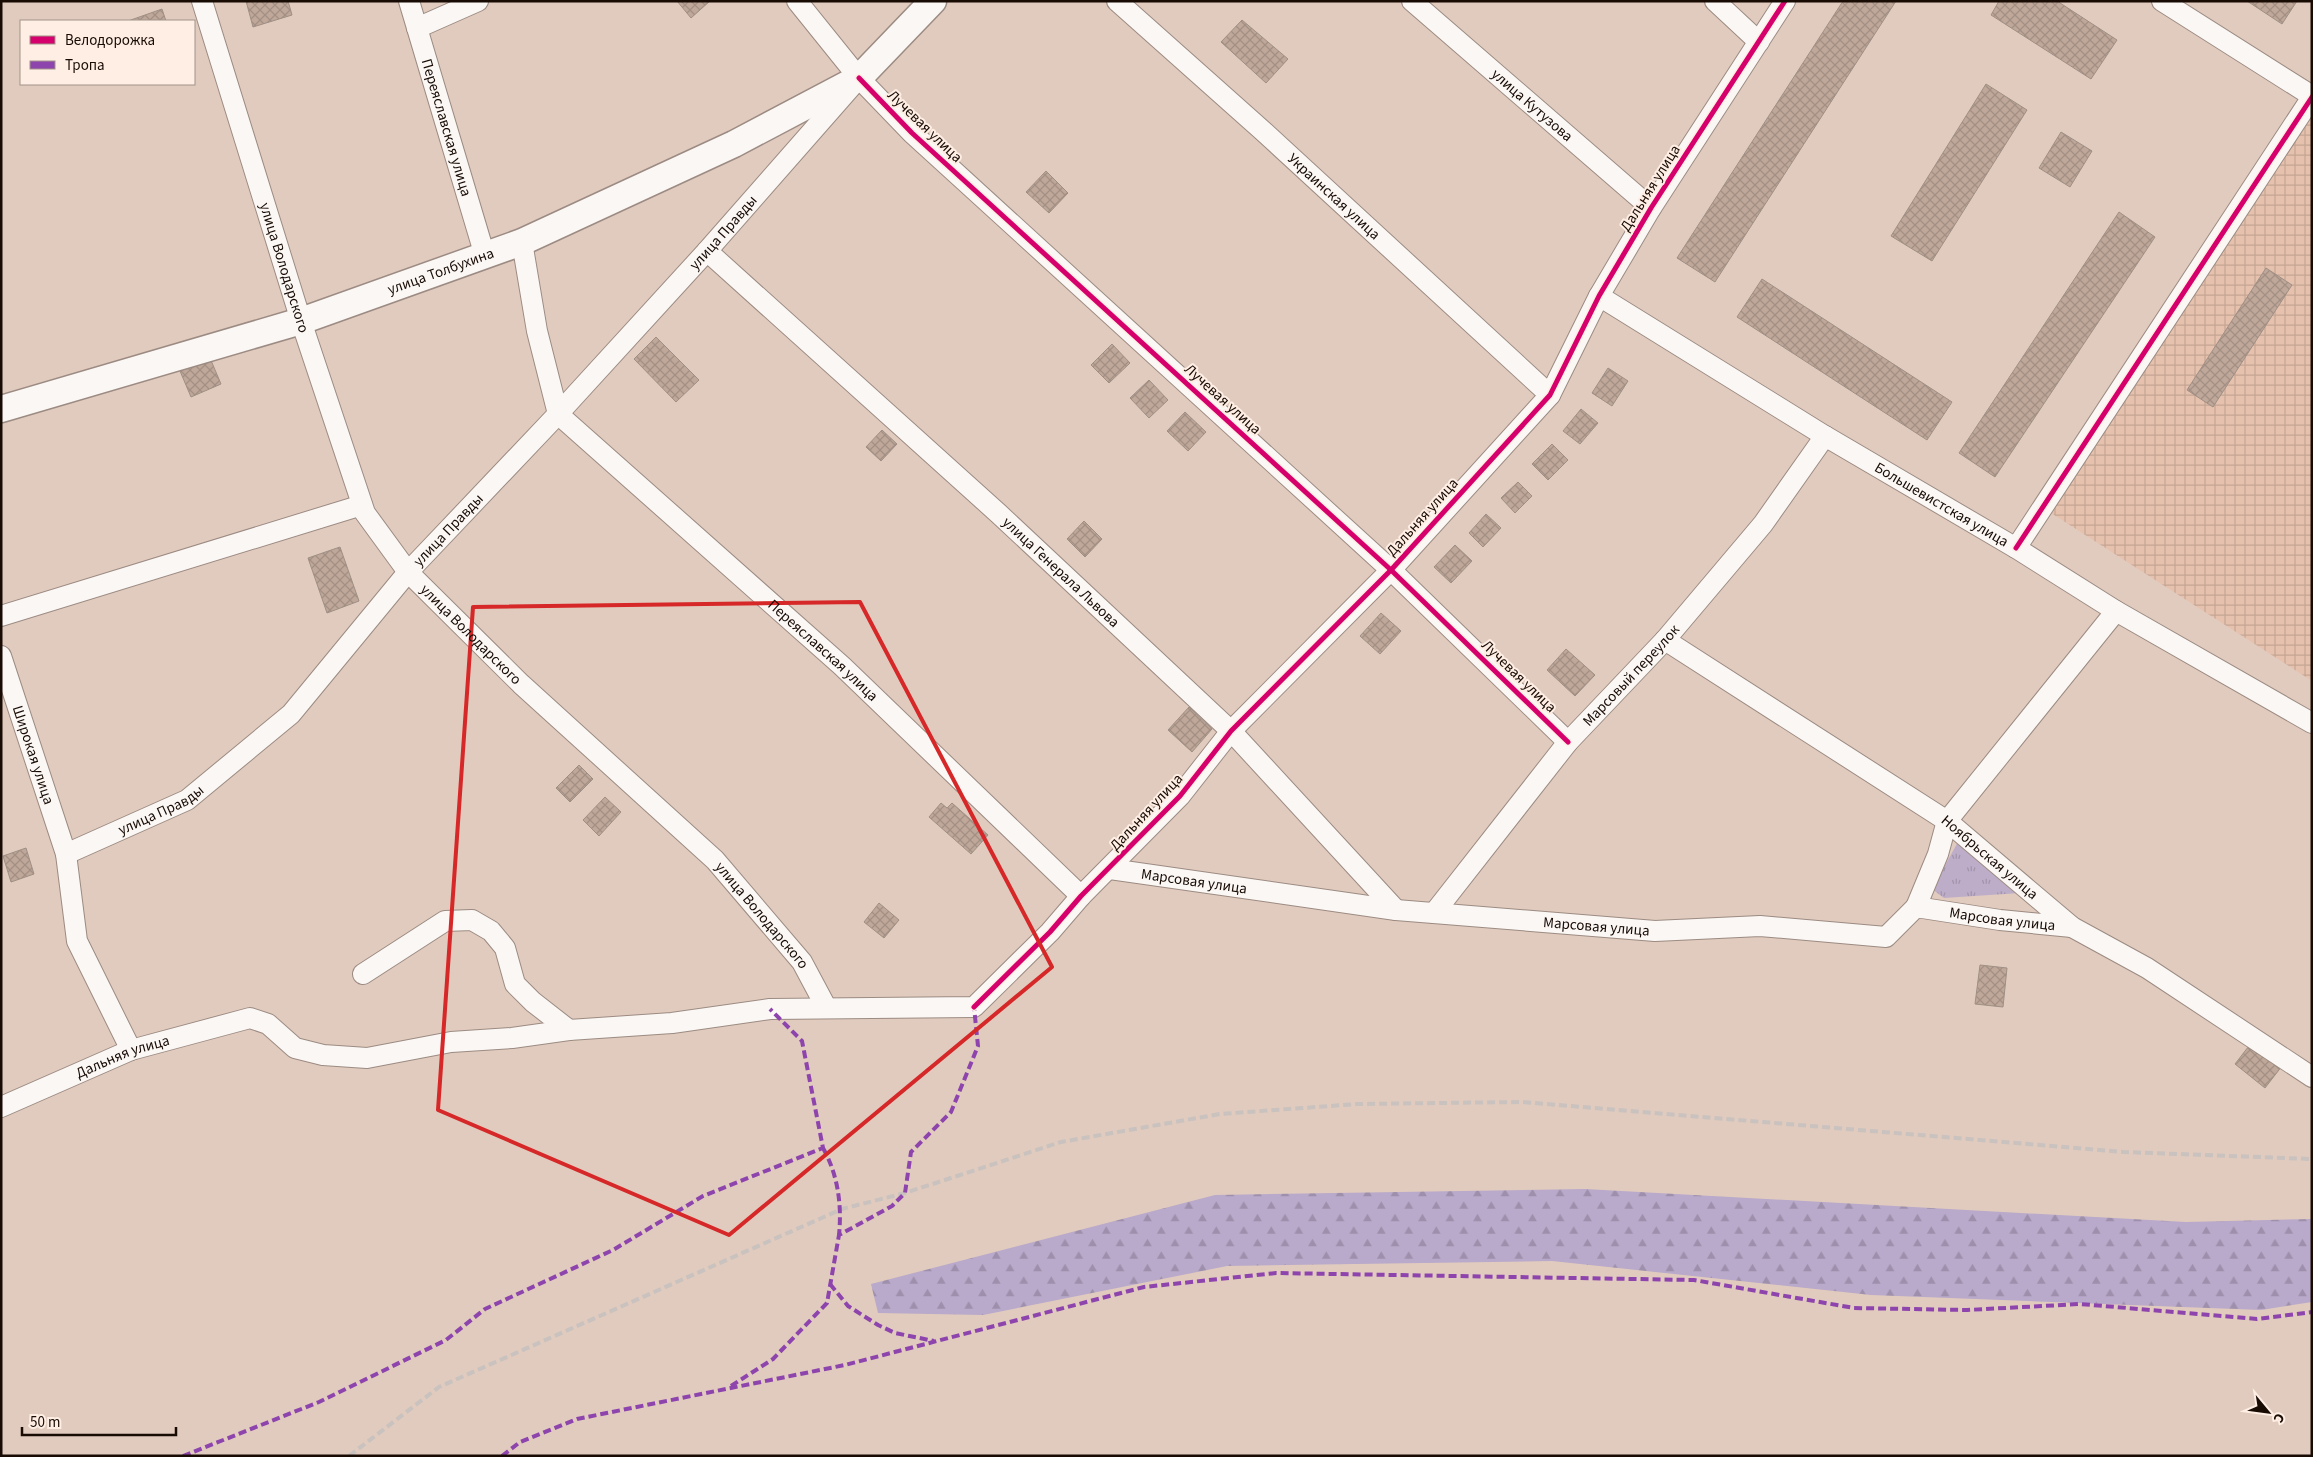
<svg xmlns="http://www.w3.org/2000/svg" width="2313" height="1457" viewBox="0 0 2313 1457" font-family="'Source Sans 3',sans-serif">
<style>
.industrial{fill:url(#industrial-grid)}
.grass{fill:url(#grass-tufts)}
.forest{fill:url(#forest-firs)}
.building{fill:url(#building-cross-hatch);stroke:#a08f85}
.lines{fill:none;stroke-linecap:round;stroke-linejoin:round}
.minor-casing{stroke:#9c8b82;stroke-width:22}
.major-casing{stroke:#9c8b82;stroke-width:29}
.minor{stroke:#faf7f5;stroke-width:20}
.major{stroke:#faf7f5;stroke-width:26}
.rail{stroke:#c9c2bf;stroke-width:4;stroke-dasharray:8 4;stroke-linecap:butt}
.quiet{stroke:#8e44ad;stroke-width:4;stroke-dasharray:8 4;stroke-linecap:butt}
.cycleway-casing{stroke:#feeee4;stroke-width:8}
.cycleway{stroke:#d6006c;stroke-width:5}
.marked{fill:none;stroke:#d62828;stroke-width:4;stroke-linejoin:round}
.labels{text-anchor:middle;stroke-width:4;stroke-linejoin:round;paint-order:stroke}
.street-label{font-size:15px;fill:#180b04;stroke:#feeee4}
</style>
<defs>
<pattern id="industrial-grid" width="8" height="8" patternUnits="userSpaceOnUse" patternTransform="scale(1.25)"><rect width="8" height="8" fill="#e6c2ae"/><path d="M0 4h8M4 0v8" fill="none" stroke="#c5a594"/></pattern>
<pattern id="grass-tufts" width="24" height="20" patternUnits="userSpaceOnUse" patternTransform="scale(1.25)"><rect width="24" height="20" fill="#bdadc9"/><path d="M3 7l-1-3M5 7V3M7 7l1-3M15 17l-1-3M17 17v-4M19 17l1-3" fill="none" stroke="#a294ab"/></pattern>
<pattern id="forest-firs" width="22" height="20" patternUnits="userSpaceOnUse" patternTransform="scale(1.25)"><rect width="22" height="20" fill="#b9a9ca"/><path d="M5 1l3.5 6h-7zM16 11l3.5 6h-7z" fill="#9e90ac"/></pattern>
<pattern id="building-cross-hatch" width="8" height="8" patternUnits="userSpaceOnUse" patternTransform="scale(1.25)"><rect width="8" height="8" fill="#bfa89a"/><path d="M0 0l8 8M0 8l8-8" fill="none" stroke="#a38f83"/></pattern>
</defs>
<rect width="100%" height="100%" fill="#e1cbbe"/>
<polygon class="industrial" points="2312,108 2312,681 2051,513"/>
<polygon class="grass" points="1959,840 2020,893 1944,898 1932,889"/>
<polygon class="forest" points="1585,1189 2186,1222 2312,1219 2312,1302 2261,1310 1871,1295 1552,1261 1227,1266 983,1315 878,1313 871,1284 1215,1195"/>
<g class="building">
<polygon points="246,1 288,1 292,15 253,27"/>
<polygon points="677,1 710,1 691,18"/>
<polygon points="1843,1 1896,1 1715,282 1677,258"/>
<polygon points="1999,1 2057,1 2117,40 2091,79 1991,15"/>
<polygon points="2247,1 2297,1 2282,24"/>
<polygon points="162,9 166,21 128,21"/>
<polygon points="1242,20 1288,59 1266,83 1221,42"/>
<polygon points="1986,84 2027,110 1932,261 1891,236"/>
<polygon points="2061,132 2092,151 2070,187 2039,168"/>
<polygon points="1046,171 1068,193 1049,213 1026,192"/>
<polygon points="2119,212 2155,237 1995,477 1959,453"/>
<polygon points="2266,268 2292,285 2213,407 2187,390"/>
<polygon points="1762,279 1952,402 1927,440 1737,317"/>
<polygon points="656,337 699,380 676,402 634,359"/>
<polygon points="1112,344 1130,363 1109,383 1091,365"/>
<polygon points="210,358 221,384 191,397 180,371"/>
<polygon points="1608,368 1628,381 1612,406 1592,393"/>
<polygon points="1149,380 1168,400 1149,418 1130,398"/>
<polygon points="1581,409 1598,423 1580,444 1563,431"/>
<polygon points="1185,412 1206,432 1188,451 1167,431"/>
<polygon points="882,430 897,444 881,461 866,447"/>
<polygon points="1552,444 1568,460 1548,480 1532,464"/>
<polygon points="1518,482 1532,496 1515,513 1501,498"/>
<polygon points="1486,514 1501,528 1483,547 1469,533"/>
<polygon points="1084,521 1102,539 1085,557 1067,539"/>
<polygon points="1455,545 1472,561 1451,583 1434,567"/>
<polygon points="340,547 359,601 327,613 308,558"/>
<polygon points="1381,613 1401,631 1380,654 1360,636"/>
<polygon points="1566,649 1595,675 1575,696 1547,670"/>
<polygon points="1189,707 1212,729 1192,752 1168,730"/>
<polygon points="579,765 593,779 570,802 556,788"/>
<polygon points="605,797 621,812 599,836 583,820"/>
<polygon points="941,803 947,808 952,803 988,835 971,854 929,817"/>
<polygon points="26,848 34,874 11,882 3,856"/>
<polygon points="879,903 899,920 884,938 864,922"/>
<polygon points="1980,965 2007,968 2003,1007 1975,1004"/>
<polygon points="2252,1042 2282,1066 2265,1088 2235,1064"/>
</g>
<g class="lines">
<defs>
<g id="minor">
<path id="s1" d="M202,1L301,321L365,513L408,572L521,684L715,860L802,962L826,1007"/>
<path id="s2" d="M409,1L485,256"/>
<polyline points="797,1 859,78 912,133 1391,570 1568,742"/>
<path id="s3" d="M1117,1L1263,131L1550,395"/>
<path id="s4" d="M1412,1L1651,208"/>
<polyline points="1715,1 1759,42"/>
<polyline points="2162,1 2312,96"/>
<polyline points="417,28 478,1"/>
<path id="s5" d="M522,242L537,331L558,414L842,666L1081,896"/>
<path id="s6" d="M707,251L999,514L1231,731L1396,910"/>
<path id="s7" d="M1599,296L1825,436L2016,548L2116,611L2312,723"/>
<polyline points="2016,548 2312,97"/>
<polyline points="1,616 362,505"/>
<path id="s8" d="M1665,640L1947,821L2072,927L2147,968L2312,1077"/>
<path id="s9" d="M1,656L66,854"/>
<path id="s10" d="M1110,869L1396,910L1655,931L1760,926L1886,937L1916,907L2000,920L2072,927"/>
<polyline points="1916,907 1938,854 1947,821 2116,611"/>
<path id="s11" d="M1434,913L1568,742L1665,640L1763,524L1825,436"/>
<polyline points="363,974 445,921 472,920 491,931 505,948 515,984 533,1002 569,1030"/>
<path id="s12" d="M131,1050L77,941L66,854L187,800L291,714L408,572L558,414L707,251L851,87"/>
<path id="s13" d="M1,1107L131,1050L250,1018L268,1024L295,1048L323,1055L367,1058L451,1042L512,1038L569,1030L672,1023L770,1009L974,1007L1050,932L1081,896L1180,796L1231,731L1391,570L1550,395L1599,296L1651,208L1785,1"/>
</g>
<g id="major">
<path id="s14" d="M1,409L301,321L522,242L734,144L859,78L933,1"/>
</g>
</defs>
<use href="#minor" class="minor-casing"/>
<use href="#major" class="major-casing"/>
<use href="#minor" class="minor"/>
<use href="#major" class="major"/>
<polyline class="rail" points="349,1456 439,1387 842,1209 905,1193 1061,1142 1220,1114 1357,1104 1522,1102 2124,1152 2312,1159"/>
<g class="quiet">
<path d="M823,1148C838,1175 842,1205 839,1235"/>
<polyline points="830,1284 848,1306 878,1325 895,1333 934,1341"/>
<polyline points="731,1386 773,1359 827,1303 839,1235 892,1206 905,1193 911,1152 951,1112 978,1046 974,1007"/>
<polyline points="183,1456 319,1402 446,1340 485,1309 613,1250 703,1196 823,1148 802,1041 770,1009"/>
<polyline points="502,1456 520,1442 577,1419 845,1365 1144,1287 1276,1273 1694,1280 1854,1308 1967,1310 2080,1304 2257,1319 2312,1312"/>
</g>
<defs>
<g id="cycleway">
<polyline points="859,78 912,133 1391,570 1568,742"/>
<polyline points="2016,548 2312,97"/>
<polyline points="974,1007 1050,932 1081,896 1180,796 1231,731 1391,570 1550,395 1599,296 1651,208 1785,1"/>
</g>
</defs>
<use href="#cycleway" class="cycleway-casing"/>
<use href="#cycleway" class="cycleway"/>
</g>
<path class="marked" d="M860,602L1052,967L729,1235L438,1110L473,607Z"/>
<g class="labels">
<g class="street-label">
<text dy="5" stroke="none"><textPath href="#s4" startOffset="159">улица Кутузова</textPath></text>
<text transform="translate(925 126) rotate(44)" y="5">Лучевая улица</text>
<text dy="5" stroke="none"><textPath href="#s2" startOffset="132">Переяславская улица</textPath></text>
<text transform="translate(1650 188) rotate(-58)" y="5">Дальняя улица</text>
<text dy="5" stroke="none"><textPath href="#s3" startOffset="292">Украинская улица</textPath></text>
<text dy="5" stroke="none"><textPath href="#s12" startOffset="1124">улица Правды</textPath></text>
<text dy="5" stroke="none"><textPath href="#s1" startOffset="279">улица Володарского</textPath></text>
<text dy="5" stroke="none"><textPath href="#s14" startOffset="461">улица Толбухина</textPath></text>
<text transform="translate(1223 399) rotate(42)" y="5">Лучевая улица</text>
<text dy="5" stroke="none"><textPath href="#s7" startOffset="401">Большевистская улица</textPath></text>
<text transform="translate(1422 517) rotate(-48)" y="5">Дальняя улица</text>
<text dy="5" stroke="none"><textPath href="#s12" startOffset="719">улица Правды</textPath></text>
<text dy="5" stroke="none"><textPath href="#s6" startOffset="478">улица Генерала Львова</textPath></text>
<text dy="5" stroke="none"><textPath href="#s1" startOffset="699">улица Володарского</textPath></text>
<text dy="5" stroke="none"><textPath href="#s5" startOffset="531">Переяславская улица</textPath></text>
<text dy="5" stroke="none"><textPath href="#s11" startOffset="309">Марсовый переулок</textPath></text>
<text transform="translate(1519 676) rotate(44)" y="5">Лучевая улица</text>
<text dy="5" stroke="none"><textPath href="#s9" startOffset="104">Широкая улица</textPath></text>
<text dy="5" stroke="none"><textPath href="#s12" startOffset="314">улица Правды</textPath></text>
<text transform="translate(1146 812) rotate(-47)" y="5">Дальняя улица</text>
<text dy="5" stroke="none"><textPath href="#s8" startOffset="391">Ноябрьская улица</textPath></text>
<text dy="5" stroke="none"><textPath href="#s10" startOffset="85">Марсовая улица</textPath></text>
<text dy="5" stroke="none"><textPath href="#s1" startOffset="1104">улица Володарского</textPath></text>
<text dy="5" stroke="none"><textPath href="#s10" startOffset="910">Марсовая улица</textPath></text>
<text dy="5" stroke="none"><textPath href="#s10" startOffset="490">Марсовая улица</textPath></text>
<text dy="5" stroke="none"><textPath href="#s13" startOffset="132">Дальняя улица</textPath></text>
</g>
</g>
<rect width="2313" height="1457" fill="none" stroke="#180b04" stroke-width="5"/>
<rect x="20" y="20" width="175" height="65" fill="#feeee4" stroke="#a2938a"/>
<rect x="30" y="36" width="25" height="8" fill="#d6006c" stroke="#a2938a"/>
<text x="65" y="45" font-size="15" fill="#180b04">Велодорожка</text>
<rect x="30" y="61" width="25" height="8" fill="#8e44ad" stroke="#a2938a"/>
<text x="65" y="70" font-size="15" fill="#180b04">Тропа</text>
<g transform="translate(2268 1412) rotate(119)" stroke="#feeee4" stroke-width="4" paint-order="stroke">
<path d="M0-4L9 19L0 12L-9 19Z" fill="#180b04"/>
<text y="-8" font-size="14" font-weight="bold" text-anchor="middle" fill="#180b04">С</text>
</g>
<path d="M22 1427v8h154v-8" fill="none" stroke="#180b04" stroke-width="2.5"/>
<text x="30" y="1427" font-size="15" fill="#180b04" stroke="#feeee4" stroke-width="4" paint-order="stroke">50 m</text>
</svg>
